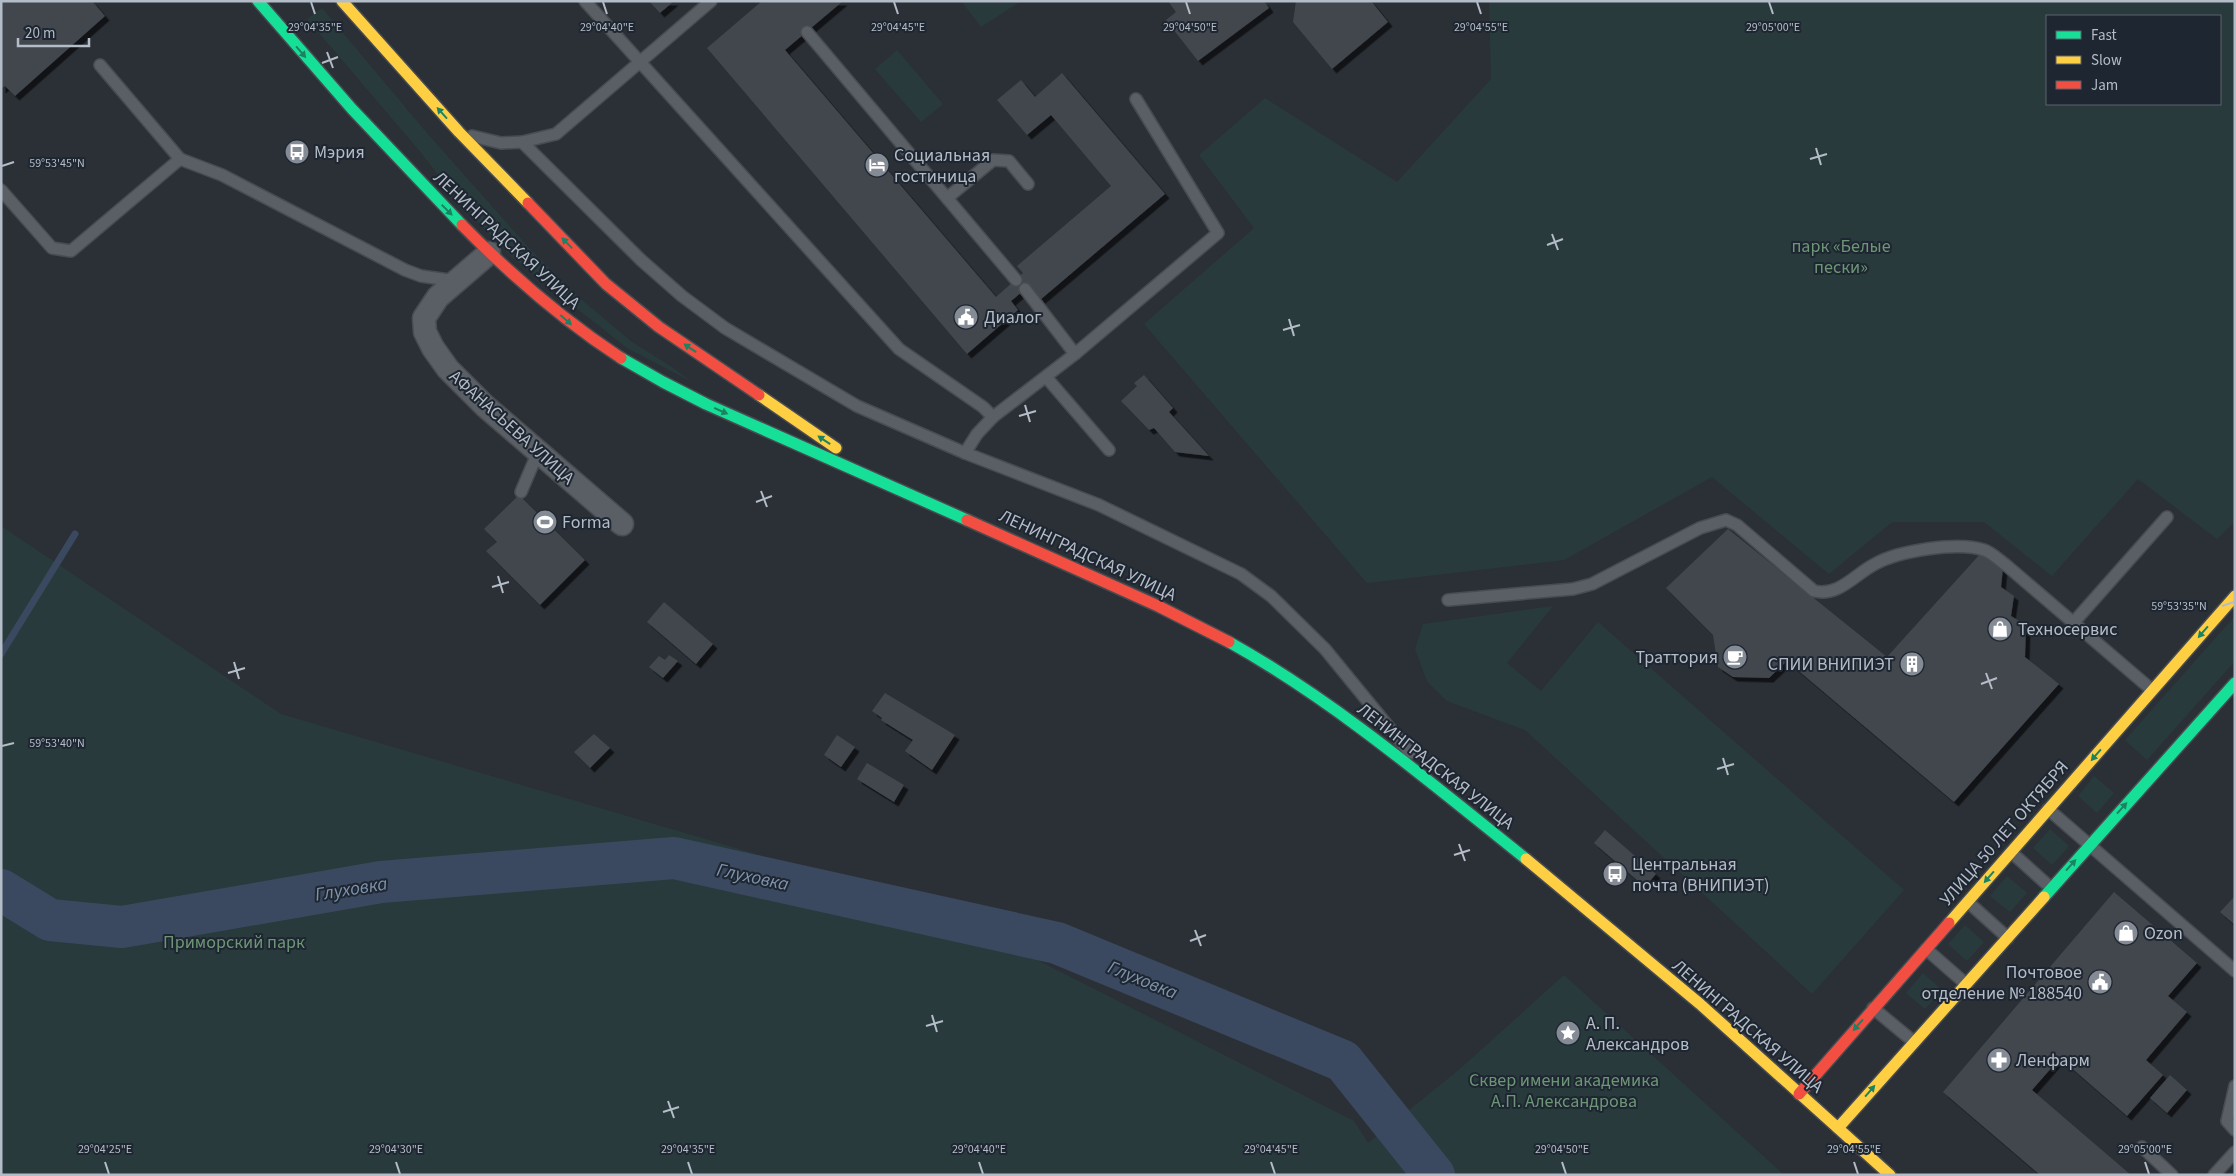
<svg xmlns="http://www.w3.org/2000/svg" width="2236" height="1176" viewBox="0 0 2236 1176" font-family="'Source Sans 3',sans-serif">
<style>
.green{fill:#283a3c;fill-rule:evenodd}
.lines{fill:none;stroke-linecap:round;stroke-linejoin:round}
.stream{stroke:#3a495f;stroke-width:7}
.river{stroke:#3a495f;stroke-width:42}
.building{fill:#42474d;filter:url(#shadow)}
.lane-casing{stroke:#484c51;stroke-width:14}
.street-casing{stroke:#484c51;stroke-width:25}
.fast-casing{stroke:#484c51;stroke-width:14}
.slow-casing{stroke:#484c51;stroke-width:14}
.jam-casing{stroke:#484c51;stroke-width:14}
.lane{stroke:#5a5e65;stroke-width:11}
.street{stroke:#5a5e65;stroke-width:22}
.fast{stroke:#16e098;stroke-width:11}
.slow{stroke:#ffcf43;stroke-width:11}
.jam{stroke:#f24e42;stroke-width:11}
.oneway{fill:#1a8364}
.ticks{fill:none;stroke:#b4bcc7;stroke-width:2}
.labels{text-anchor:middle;stroke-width:4;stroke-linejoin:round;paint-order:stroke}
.poi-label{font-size:18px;fill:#b4bcc7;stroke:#1e2631;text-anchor:start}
.street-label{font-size:18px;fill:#b4bcc7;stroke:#1e2631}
.park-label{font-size:18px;fill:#6d9676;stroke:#1e2631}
.water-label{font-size:19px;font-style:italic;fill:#7e92ac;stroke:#1e2631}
.ticks-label{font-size:12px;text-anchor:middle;fill:#b4bcc7;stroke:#1e2631;stroke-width:4;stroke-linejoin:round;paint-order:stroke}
</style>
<defs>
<filter id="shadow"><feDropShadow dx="4.5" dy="4.5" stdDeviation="0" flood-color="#0009"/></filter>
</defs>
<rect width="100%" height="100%" fill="#2a3036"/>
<g class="green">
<polygon points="961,1 1021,1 981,27"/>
<path d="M1489,1H2235V521L2217,539L2138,479L2052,576L1984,522H1892L1829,574L1712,477L1564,560L1367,583L1144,324L1254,228L1199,155L1265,98L1397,182L1491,79ZM2047,16H2220V104H2047Z"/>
<polygon points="322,8 427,133 529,248 583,301 632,342 672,367 692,382 627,348 513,258 465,209 418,149 307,19"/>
<polygon points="897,50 943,104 921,122 875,69"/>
<polygon points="1,526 281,714 929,905 1354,1121 1368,1143 1461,1068 1564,975 1784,1175 1,1175"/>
<polygon points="1553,606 1507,663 1541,691 1598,622 1904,890 1812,994 1525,730 1447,701 1427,681 1415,649 1423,624"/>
<polygon points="2235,616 2235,661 2147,760 2125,740"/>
<polygon points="2094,776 2114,793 2097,813 2078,796"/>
<polygon points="2050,829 2069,846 2052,865 2033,848"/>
<polygon points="2007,876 2027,893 2010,912 1990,896"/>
<polygon points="1965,925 1984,942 1967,961 1948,944"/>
<polygon points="1923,973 1942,990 1925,1009 1906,993"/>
</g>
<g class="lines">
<polyline class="stream" points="1,654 75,534"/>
<polyline class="river" points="1,890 50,920 122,927 381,882 674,858 1057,943 1343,1061 1434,1175"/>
</g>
<g class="building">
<polygon points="1,1 92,1 105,16 15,96 5,86 1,89"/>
<polygon points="649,1 674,1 660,13"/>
<polygon points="762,1 843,1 785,50 996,297 1023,273 1017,266 1111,186 1051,115 1027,135 997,100 1021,80 1035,97 1062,73 1165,194 1040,300 1029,286 1011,301 1018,310 967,354 707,48"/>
<polygon points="1168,1 1264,1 1269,8 1198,61 1166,20 1176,12"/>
<polygon points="1296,1 1371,1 1388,22 1332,69 1293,22"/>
<polygon points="1144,375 1173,408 1169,412 1209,456 1175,452 1154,428 1149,430 1121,401 1137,386 1134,383"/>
<polygon points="519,495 585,560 540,605 486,551 497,542 484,529"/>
<polygon points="1728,529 1887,657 1981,553 2003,568 2001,587 2014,596 2011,616 2026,625 2025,657 2059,684 1954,802 1787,661 1769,678 1733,677 1718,667 1713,635 1666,588"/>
<polygon points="664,602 713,644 696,664 647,622"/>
<polygon points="669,655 678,661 663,678 649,667 659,656 665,660"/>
<polygon points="885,693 955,735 932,770 905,751 913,740 881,720 882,718 872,711"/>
<polygon points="594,734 610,748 590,768 574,752"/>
<polygon points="837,735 855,747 841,767 824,755"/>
<polygon points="867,763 904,785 894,802 857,779"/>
<polygon points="1605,830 1656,874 1645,887 1594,843"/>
<polygon points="2114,892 2197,963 2168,996 2187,1012 2146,1060 2163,1075 2127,1116 2060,1058 2032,1090 2131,1175 2040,1175 1943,1092"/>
<polygon points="2235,896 2235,925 2220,912"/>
<polygon points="2170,1075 2187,1090 2167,1113 2150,1098"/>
</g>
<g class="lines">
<defs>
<g id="lane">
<polyline points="585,1 899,349 983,407 993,417"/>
<polyline points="807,32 1016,280"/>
<polyline points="100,65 180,159"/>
<polyline points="472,136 501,143 522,142 556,134 711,1"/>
<polyline points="522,142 641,260 682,296 725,328 857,406 965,453 1099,505 1241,574 1271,596 1325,649 1410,753"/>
<polyline points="1,190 52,248 71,251 180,159 222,175 405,270 421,276 456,281"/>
<polyline points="947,198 993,160 1009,161 1028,184"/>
<polyline points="1075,354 1218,233 1136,99"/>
<polyline points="1046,377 1109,450"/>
<polyline points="965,453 977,434 993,417 1075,354 1025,289"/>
<polyline points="521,492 538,452"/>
<path d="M1448,600L1573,589L1592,584L1700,528L1726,520L1737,525L1814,591C1839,597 1855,574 1875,564C1898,551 1958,541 1984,550C1991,552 1999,560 2006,565L2152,690"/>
<polyline points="2074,622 2167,517"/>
<polyline points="2048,809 2235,971"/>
<polyline points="2011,852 2051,888"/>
<polyline points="1968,902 2008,938"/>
<polyline points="1926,949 1966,984"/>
<polyline points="1873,1008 1914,1042"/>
<polyline points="2235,1086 2227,1121 2235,1130"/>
<polyline points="2142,1147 2172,1175"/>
<polyline points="2214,1175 2235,1152"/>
</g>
<polyline id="street" points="489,253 438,297 424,318 425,332 433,348 448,369 485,406 622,524"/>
<g id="fast">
<polyline points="258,1 352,109 462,225"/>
<polyline points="621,358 663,382 706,404 967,520"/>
<path d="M1229,642C1336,702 1431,783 1526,859"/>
<polyline points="2044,897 2235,683"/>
</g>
<g id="slow">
<polyline points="342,1 459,132 528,203"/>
<polyline points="759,395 836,448"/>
<polyline points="1526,859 1700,1004 1890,1175"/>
<polyline points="1949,923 2235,596"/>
<polyline points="1838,1128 2044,897"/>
</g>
<g id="jam">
<polyline points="528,203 606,284 659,327 759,395"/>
<path d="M462,225C511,275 563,320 621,358"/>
<polyline points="967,520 1158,606 1229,642"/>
<polyline points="1799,1094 1949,923"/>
</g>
</defs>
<use href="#lane" class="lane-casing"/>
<use href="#street" class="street-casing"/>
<use href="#fast" class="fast-casing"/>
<use href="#slow" class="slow-casing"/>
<use href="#jam" class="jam-casing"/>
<use href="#lane" class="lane"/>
<use href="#street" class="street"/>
<use href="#fast" class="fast"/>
<use href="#slow" class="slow"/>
<use href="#jam" class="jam"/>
</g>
<defs><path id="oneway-solid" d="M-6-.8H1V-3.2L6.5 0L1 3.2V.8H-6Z" transform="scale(1.25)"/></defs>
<g class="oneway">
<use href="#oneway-solid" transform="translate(301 52) rotate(49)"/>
<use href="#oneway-solid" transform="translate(442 113) rotate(-132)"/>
<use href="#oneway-solid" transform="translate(447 210) rotate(45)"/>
<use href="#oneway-solid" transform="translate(567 243) rotate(-134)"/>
<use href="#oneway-solid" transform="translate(566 320) rotate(41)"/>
<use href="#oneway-solid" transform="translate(690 348) rotate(-146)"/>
<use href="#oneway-solid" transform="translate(721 411) rotate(24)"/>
<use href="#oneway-solid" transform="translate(824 440) rotate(-146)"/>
<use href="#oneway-solid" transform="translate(2203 632) rotate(131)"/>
<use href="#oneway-solid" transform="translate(2096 755) rotate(131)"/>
<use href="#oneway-solid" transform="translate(2122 808) rotate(-48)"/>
<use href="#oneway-solid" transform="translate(2071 865) rotate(-48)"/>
<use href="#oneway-solid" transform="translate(1989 877) rotate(131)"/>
<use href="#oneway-solid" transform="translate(1858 1025) rotate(131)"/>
<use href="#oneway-solid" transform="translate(1870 1091) rotate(-49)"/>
</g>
<path class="ticks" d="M311,2L315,14M603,2L607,14M894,2L898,14M1186,2L1190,14M1477,2L1481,14M1769,2L1773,14M327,52L333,68M322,63L338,57M1816,148L1821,165M1810,159L1827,154M2,166L14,162M1552,234L1558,250M1547,245L1563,239M1289,319L1294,336M1283,330L1300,325M1025,405L1030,422M1019,416L1036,411M761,491L767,507M756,502L772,496M498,576L503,593M492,587L509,582M2222,606L2234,602M234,662L239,679M228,673L245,668M1986,673L1992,689M1981,684L1997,678M2,746L14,743M1723,758L1728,775M1717,769L1734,764M1459,844L1465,861M1454,855L1470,850M1195,930L1201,946M1190,941L1206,935M932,1015L937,1032M926,1026L943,1021M668,1101L674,1118M663,1112L679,1107M105,1162L109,1174M396,1162L400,1174M688,1162L692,1174M979,1162L983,1174M1271,1162L1275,1174M1562,1162L1566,1174M1854,1162L1858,1174M2145,1162L2149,1174"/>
<defs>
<symbol id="bus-disc" viewBox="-11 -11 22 22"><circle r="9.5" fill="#848b94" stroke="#1e2631"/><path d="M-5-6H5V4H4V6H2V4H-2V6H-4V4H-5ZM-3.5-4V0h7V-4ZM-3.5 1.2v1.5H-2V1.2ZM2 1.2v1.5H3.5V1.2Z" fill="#fff"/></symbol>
<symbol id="hotel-disc" viewBox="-11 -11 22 22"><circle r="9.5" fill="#848b94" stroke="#1e2631"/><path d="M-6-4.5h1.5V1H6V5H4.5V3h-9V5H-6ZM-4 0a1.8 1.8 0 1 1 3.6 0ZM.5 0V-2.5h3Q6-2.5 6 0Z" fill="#fff"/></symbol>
<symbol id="civic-disc" viewBox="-11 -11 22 22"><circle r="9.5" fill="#848b94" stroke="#1e2631"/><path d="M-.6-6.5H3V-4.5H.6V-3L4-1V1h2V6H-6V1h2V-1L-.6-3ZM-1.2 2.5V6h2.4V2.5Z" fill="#fff"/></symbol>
<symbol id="stadium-disc" viewBox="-11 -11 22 22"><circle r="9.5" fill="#848b94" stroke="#1e2631"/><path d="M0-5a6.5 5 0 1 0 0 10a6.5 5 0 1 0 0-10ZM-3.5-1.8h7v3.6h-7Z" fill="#fff"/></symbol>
<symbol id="shop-disc" viewBox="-11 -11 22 22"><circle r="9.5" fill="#848b94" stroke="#1e2631"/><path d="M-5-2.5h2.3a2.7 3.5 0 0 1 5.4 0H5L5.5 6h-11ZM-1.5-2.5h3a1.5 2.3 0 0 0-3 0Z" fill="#fff"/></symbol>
<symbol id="cafe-disc" viewBox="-11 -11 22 22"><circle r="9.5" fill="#848b94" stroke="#1e2631"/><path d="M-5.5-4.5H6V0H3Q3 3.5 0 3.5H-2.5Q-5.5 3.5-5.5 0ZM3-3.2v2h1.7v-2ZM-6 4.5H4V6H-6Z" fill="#fff"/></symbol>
<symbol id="building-disc" viewBox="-11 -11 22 22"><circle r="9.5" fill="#848b94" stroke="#1e2631"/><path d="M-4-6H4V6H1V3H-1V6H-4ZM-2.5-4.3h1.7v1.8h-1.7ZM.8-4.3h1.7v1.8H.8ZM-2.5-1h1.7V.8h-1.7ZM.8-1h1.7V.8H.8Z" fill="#fff"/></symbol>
<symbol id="sight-disc" viewBox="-11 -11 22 22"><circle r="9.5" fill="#848b94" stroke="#1e2631"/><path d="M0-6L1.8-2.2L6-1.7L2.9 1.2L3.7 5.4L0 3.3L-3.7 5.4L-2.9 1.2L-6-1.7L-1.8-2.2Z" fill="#fff"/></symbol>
<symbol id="pharmacy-disc" viewBox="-11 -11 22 22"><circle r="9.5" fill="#848b94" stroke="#1e2631"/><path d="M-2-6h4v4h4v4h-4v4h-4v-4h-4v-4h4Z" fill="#fff"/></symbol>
</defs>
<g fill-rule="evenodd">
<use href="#bus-disc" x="283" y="138" width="28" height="28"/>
<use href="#hotel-disc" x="863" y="151" width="28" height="28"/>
<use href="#civic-disc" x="952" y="303" width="28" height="28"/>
<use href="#stadium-disc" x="531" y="508" width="28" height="28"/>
<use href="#shop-disc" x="1986" y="615" width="28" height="28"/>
<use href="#cafe-disc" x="1721" y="643" width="28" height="28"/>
<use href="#building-disc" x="1898" y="650" width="28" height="28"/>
<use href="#bus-disc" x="1601" y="860" width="28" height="28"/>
<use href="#shop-disc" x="2112" y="919" width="28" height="28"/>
<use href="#civic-disc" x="2086" y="968" width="28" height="28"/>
<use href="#sight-disc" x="1554" y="1019" width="28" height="28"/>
<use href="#pharmacy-disc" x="1985" y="1046" width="28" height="28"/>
</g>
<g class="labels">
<g class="poi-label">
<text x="314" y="158">Мэрия</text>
<text x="894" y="161">Социальная<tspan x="894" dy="21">гостиница</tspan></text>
<text x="984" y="323">Диалог</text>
<text x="562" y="528">Forma</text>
<text x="2018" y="635">Техносервис</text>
<text x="1718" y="663" text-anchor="end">Траттория</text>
<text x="1894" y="670" text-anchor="end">СПИИ ВНИПИЭТ</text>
<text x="1632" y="870">Центральная<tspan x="1632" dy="21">почта (ВНИПИЭТ)</tspan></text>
<text x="2144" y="939">Ozon</text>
<text x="2082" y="978" text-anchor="end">Почтовое<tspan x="2082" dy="21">отделение № 188540</tspan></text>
<text x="1586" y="1029">А. П.<tspan x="1586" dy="21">Александров</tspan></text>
<text x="2016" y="1066">Ленфарм</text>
</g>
<g class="street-label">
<text transform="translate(507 240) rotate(43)" y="6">ЛЕНИНГРАДСКАЯ УЛИЦА</text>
<text transform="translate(512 427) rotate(42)" y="6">АФАНАСЬЕВА УЛИЦА</text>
<text transform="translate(1088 555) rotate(25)" y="6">ЛЕНИНГРАДСКАЯ УЛИЦА</text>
<text transform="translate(1436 766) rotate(38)" y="6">ЛЕНИНГРАДСКАЯ УЛИЦА</text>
<text transform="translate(2004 833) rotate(-49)" y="6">УЛИЦА 50 ЛЕТ ОКТЯБРЯ</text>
<text transform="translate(1748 1026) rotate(41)" y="6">ЛЕНИНГРАДСКАЯ УЛИЦА</text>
</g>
<g class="park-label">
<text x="1841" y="252">парк «Белые<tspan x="1841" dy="21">пески»</tspan></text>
<text x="234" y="948">Приморский парк</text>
<text x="1564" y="1086">Сквер имени академика<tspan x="1564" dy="21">А.П. Александрова</tspan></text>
</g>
<g class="water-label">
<text transform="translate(753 876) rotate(12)" y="7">Глуховка</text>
<text transform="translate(351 888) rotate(-9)" y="7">Глуховка</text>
<text transform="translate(1143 979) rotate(22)" y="7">Глуховка</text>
</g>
</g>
<g class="ticks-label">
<text x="315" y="31">29°04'35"E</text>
<text x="607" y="31">29°04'40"E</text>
<text x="898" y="31">29°04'45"E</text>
<text x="1190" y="31">29°04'50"E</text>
<text x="1481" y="31">29°04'55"E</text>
<text x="1773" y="31">29°05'00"E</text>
<text x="57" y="167">59°53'45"N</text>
<text x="2179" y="610">59°53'35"N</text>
<text x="57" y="747">59°53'40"N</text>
<text x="105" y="1153">29°04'25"E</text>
<text x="396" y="1153">29°04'30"E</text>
<text x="688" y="1153">29°04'35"E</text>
<text x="979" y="1153">29°04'40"E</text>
<text x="1271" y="1153">29°04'45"E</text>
<text x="1562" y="1153">29°04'50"E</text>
<text x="1854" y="1153">29°04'55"E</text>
<text x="2145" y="1153">29°05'00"E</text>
</g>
<rect width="2236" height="1176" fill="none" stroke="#b4bcc7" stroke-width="5"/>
<rect x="2046" y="15" width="175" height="90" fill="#1e2631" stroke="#5a626d"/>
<rect x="2056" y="31" width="25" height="8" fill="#16e098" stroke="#5a626d"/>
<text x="2091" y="40" font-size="15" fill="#b4bcc7">Fast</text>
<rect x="2056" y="56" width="25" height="8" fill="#ffcf43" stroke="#5a626d"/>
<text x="2091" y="65" font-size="15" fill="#b4bcc7">Slow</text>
<rect x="2056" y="81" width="25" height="8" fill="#f24e42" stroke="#5a626d"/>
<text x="2091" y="90" font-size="15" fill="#b4bcc7">Jam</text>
<path d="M18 38v8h71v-8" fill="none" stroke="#b4bcc7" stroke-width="2.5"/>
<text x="25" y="38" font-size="15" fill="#b4bcc7" stroke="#1e2631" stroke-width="4" paint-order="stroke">20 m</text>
</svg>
